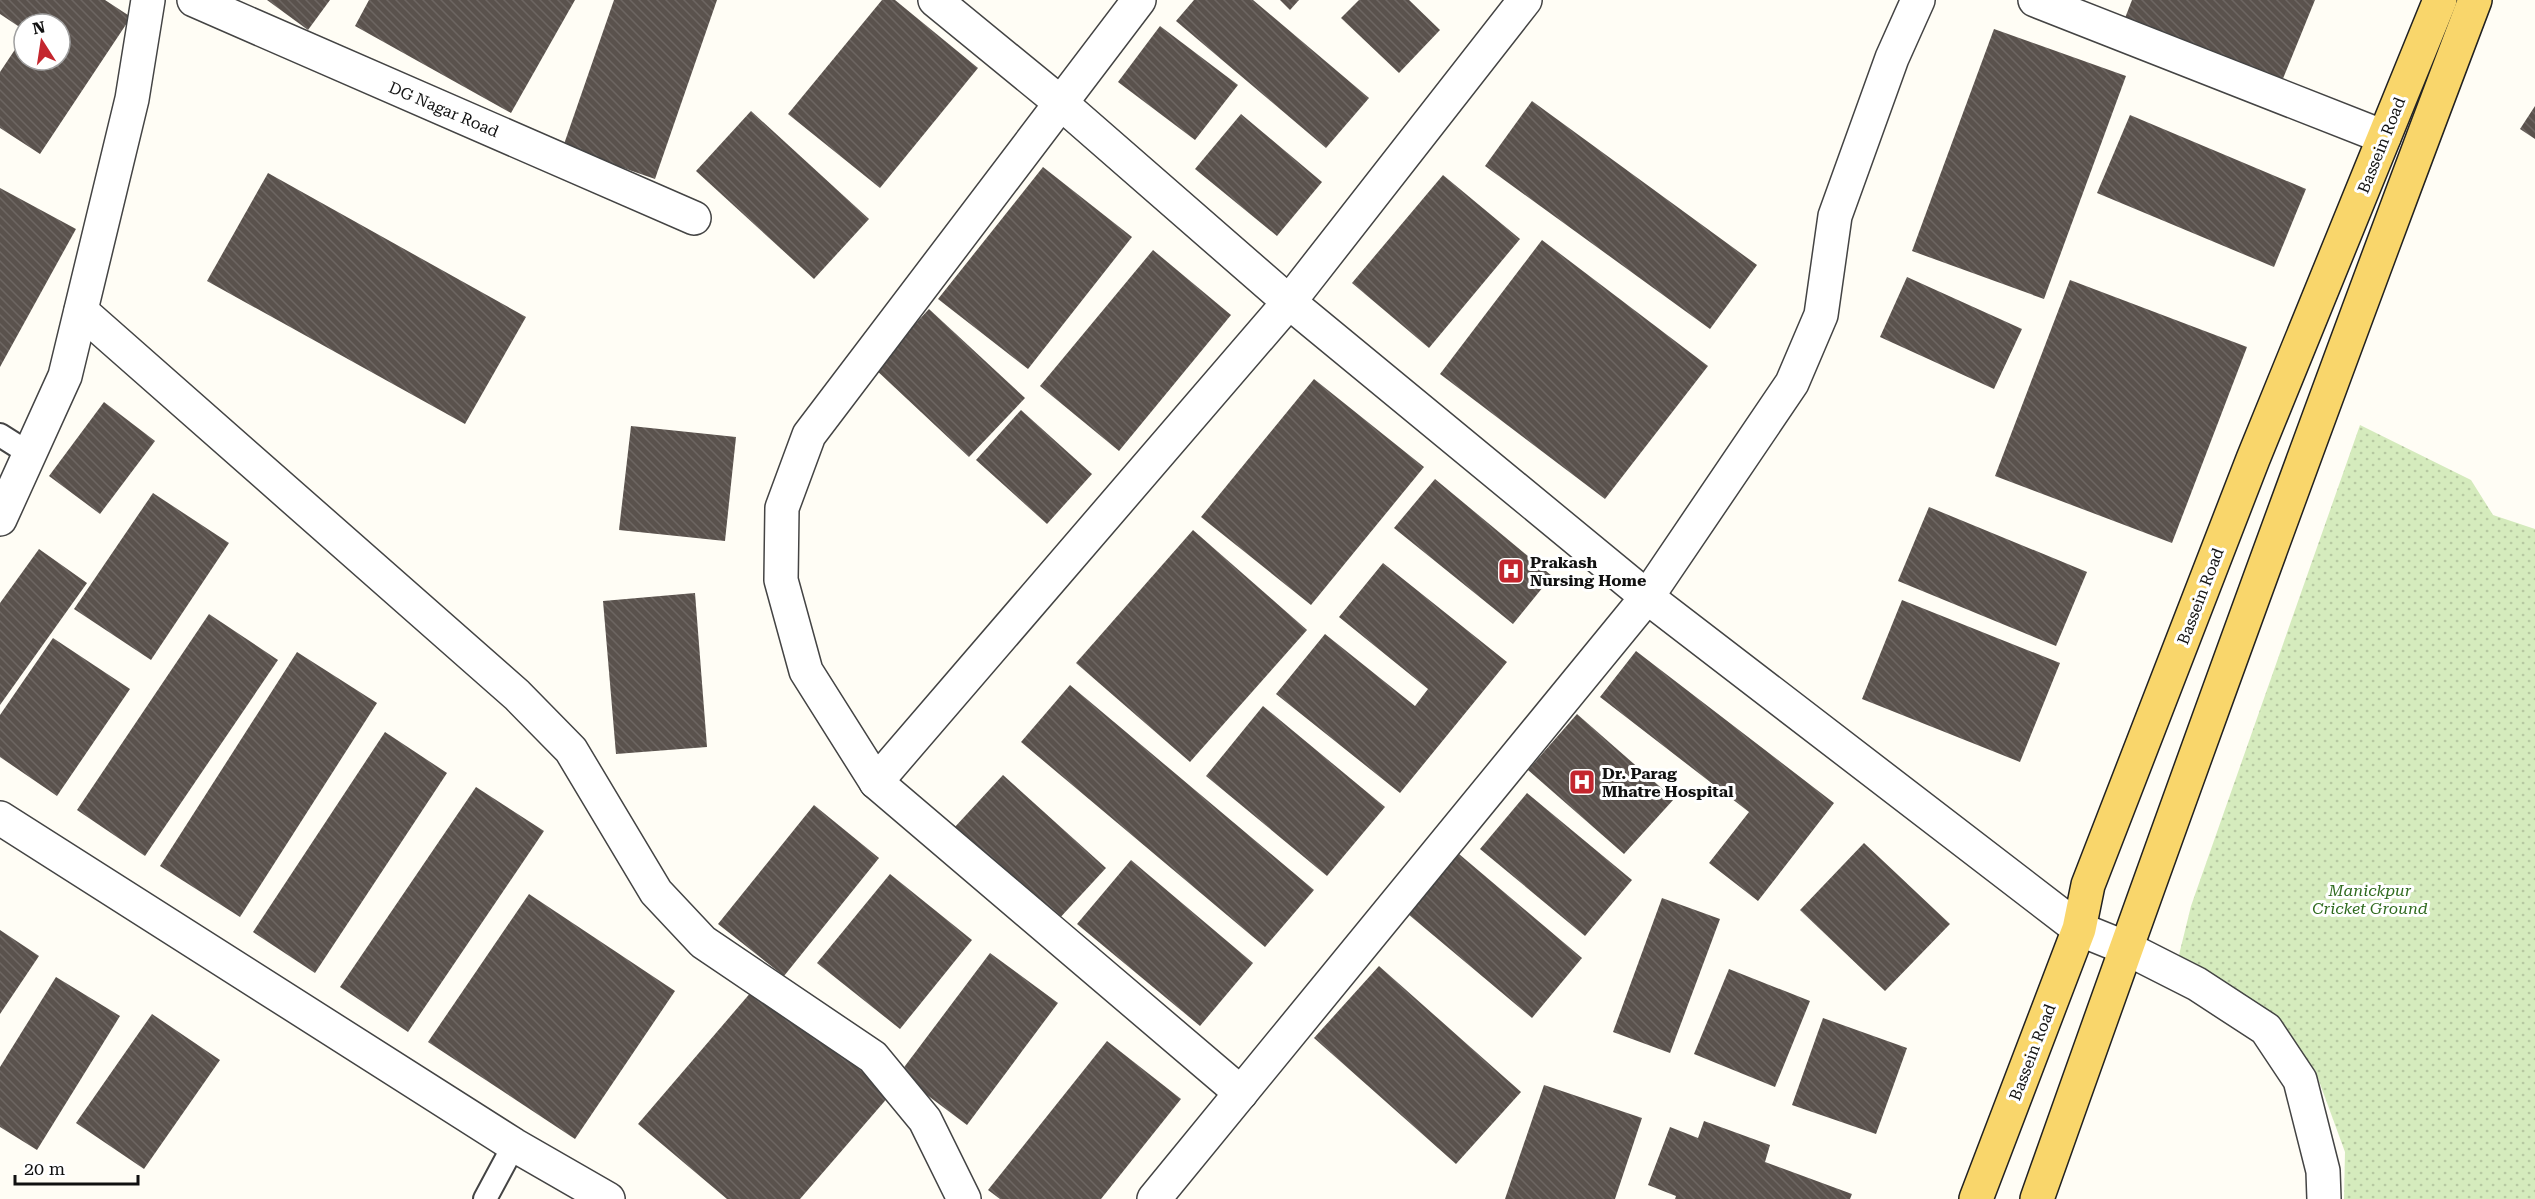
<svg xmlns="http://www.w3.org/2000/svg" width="2535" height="1199" viewBox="0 0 2535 1199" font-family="'Roboto Serif',serif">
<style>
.park{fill:url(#park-dots)}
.building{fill:url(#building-back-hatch)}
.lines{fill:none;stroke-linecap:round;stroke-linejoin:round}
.service-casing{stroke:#444;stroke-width:26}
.minor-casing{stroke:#444;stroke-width:36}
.tertiary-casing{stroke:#444;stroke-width:36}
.primary-casing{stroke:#222;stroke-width:36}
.service{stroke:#fff;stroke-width:22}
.minor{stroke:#fff;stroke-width:33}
.tertiary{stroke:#fff;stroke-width:33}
.primary{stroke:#f9d66b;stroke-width:33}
.labels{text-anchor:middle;stroke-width:6;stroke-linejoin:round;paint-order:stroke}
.street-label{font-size:16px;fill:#111;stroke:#fff}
.poi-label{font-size:16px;font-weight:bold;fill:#111;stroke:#fff;text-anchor:start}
.park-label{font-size:16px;font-style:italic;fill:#2f6b1f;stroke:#fff}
</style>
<defs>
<pattern id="park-dots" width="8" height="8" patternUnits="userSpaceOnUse" patternTransform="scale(1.5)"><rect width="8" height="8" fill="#d5ebbd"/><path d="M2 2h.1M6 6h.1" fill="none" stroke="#b6c8a1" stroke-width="1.8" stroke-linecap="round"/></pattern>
<pattern id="building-back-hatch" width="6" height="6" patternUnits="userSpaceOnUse" patternTransform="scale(1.5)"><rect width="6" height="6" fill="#5a524d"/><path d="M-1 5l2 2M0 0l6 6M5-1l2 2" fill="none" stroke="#6d6662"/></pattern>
</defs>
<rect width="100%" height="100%" fill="#fffdf5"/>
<polygon class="park" points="2360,425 2471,480 2493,515 2535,529 2535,1199 2344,1199 2345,1152 2315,1070 2179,955 2191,906"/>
<g class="building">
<polygon points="0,0 105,0 131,17 40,154 0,128 0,72 24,36 24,60 60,60 60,24 24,24 24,30 0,14"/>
<polygon points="267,0 330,0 308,30"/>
<polygon points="369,0 575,0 511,113 355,26"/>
<polygon points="614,0 717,0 655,179 563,147"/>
<polygon points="882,0 895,0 978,68 880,188 788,114"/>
<polygon points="1194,0 1253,0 1369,98 1326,148 1176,21"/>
<polygon points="1280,0 1299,0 1290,10"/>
<polygon points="1359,0 1409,0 1440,30 1399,73 1341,18"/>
<polygon points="2132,0 2315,0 2282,81 2125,18"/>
<polygon points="1160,26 1238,85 1195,140 1118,82"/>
<polygon points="1994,29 2126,76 2044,299 1912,251"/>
<polygon points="1532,101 1757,265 1710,329 1485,166"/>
<polygon points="2535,106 2535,139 2520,129"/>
<polygon points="751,111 869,219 814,279 696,171"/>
<polygon points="1241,114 1322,182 1277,236 1195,169"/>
<polygon points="2130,115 2306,189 2274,267 2097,193"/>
<polygon points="1043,167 1132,237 1028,369 938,299"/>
<polygon points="268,173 526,317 465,424 207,281"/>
<polygon points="1443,175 1520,239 1429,348 1352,283"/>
<polygon points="0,188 76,229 0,367"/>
<polygon points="1542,240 1708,366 1605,499 1440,374"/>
<polygon points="1153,250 1231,315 1119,451 1040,386"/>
<polygon points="1907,277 2022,329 1994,389 1880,337"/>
<polygon points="2070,280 2247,347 2172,543 1995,476"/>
<polygon points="929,309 1025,398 969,457 874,368"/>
<polygon points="1314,379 1424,467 1311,605 1201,517"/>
<polygon points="104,402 155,441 100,514 49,476"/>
<polygon points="1021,410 1092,474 1047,524 976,460"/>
<polygon points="631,426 736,437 725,541 619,530"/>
<polygon points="1435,479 1552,576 1513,624 1394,528"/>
<polygon points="153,493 229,543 151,660 74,609"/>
<polygon points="1929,507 2087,572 2056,646 1898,581"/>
<polygon points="1193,530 1307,630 1190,762 1076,663"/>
<polygon points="39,549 87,583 0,705 0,603"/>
<polygon points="1383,563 1507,662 1400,793 1276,694 1325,634 1415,706 1428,689 1339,617"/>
<polygon points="695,593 707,747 616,754 603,601"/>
<polygon points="1902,600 2060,663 2020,762 1862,699"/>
<polygon points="209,614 278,660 145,856 77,810"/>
<polygon points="53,638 130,689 57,796 0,757 0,715"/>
<polygon points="1636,651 1834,803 1758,901 1709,863 1749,812 1600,697"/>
<polygon points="297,652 377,703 240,917 160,866"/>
<polygon points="1070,685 1314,890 1265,947 1021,742"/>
<polygon points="1263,706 1385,807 1327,876 1206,776"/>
<polygon points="1577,714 1674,799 1624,854 1528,770"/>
<polygon points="385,732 447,773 315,973 253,932"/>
<polygon points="1003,775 1106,868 1057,921 954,828"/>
<polygon points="476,787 544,831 408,1032 340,987"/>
<polygon points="1527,793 1632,880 1585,936 1480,849"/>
<polygon points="814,805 879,858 784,976 718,924"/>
<polygon points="1864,843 1950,924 1885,991 1800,910"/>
<polygon points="1459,854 1582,958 1532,1018 1408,914"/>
<polygon points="1131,860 1253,963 1200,1026 1077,924"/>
<polygon points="890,874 972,940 900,1029 817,963"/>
<polygon points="529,894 675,991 575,1139 428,1042"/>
<polygon points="1662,898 1720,919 1670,1053 1613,1032"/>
<polygon points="0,930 39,956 0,1014"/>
<polygon points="990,953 1058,1003 967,1125 899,1074"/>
<polygon points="1379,966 1521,1092 1456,1164 1314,1038"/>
<polygon points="1729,969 1810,1001 1775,1087 1694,1054"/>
<polygon points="56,977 120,1016 37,1150 0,1127 0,1067"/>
<polygon points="758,984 890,1095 800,1199 727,1199 638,1124"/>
<polygon points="152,1014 220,1060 144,1169 76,1123"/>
<polygon points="1823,1018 1907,1048 1876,1134 1792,1105"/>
<polygon points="1107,1041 1181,1099 1101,1199 1000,1199 988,1190"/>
<polygon points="1544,1085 1642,1118 1615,1199 1505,1199"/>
<polygon points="1704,1121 1770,1145 1765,1162 1852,1194 1850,1199 1675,1199 1676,1196 1648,1185 1670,1127 1698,1138"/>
</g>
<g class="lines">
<defs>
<g id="service">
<polyline points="0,435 30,454"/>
<polyline points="485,1199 514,1145"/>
</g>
<g id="minor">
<polyline points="194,0 694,218"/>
<polyline points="935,0 1062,104 1289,302 1647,597 2079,929 2126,948 2197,984 2266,1029 2300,1080 2323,1171 2324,1199"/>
<polyline points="1139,0 809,435 782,508 781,580 806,671 876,782 1241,1093"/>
<polyline points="2035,0 2384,137"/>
<polyline points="81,311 517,695 571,750 656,892 703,942 873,1057 925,1120 964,1199"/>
<polyline points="876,782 1289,302 1525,0"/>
<polyline points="0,818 514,1145 608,1199"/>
<polyline points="1154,1199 1647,597 1792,383 1821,315 1835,216 1892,58 1918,0"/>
</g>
<polyline id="tertiary" points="0,519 65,376 132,99 148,0"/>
<g id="primary">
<polyline points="1976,1199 2079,929 2088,885 2253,459 2440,0"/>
<path d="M2037,1199C2179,798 2324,398 2475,0"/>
</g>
</defs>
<use href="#service" class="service-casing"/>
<use href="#minor" class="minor-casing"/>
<use href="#tertiary" class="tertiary-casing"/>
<use href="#primary" class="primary-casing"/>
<use href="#service" class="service"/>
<use href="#minor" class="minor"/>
<use href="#tertiary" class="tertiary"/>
<use href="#primary" class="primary"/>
</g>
<defs>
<symbol id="hospital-square" viewBox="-11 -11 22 22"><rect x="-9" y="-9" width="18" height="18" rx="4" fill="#c4262e" stroke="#fff"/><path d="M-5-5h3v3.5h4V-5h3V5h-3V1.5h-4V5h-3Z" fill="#fff"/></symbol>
</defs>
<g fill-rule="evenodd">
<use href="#hospital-square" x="1496" y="556" width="30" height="30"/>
<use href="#hospital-square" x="1567" y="767" width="30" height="30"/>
</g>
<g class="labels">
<g class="street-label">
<text transform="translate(444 109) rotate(23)" y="6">DG Nagar Road</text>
<text transform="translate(2381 145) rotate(-68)" y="6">Bassein Road</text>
<text transform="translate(2200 596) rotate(-69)" y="6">Bassein Road</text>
<text transform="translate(2032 1052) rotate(-69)" y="6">Bassein Road</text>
</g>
<g class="poi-label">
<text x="1530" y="568">Prakash<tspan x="1530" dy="18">Nursing Home</tspan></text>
<text x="1602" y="779">Dr. Parag<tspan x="1602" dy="18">Mhatre Hospital</tspan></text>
</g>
<g class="park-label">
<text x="2370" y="896">Manickpur<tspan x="2370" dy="18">Cricket Ground</tspan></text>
</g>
</g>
<g transform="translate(42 42) rotate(348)"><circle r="28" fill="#ffffff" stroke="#a0a0a0" stroke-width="1.5"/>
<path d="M0-4.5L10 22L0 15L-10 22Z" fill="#c4262e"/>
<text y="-9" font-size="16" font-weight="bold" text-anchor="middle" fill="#111111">N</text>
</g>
<path d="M15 1175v9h123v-9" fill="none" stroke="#111111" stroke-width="3"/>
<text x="24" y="1175" font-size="18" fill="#111111" stroke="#ffffff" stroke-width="4.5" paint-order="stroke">20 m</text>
</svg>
